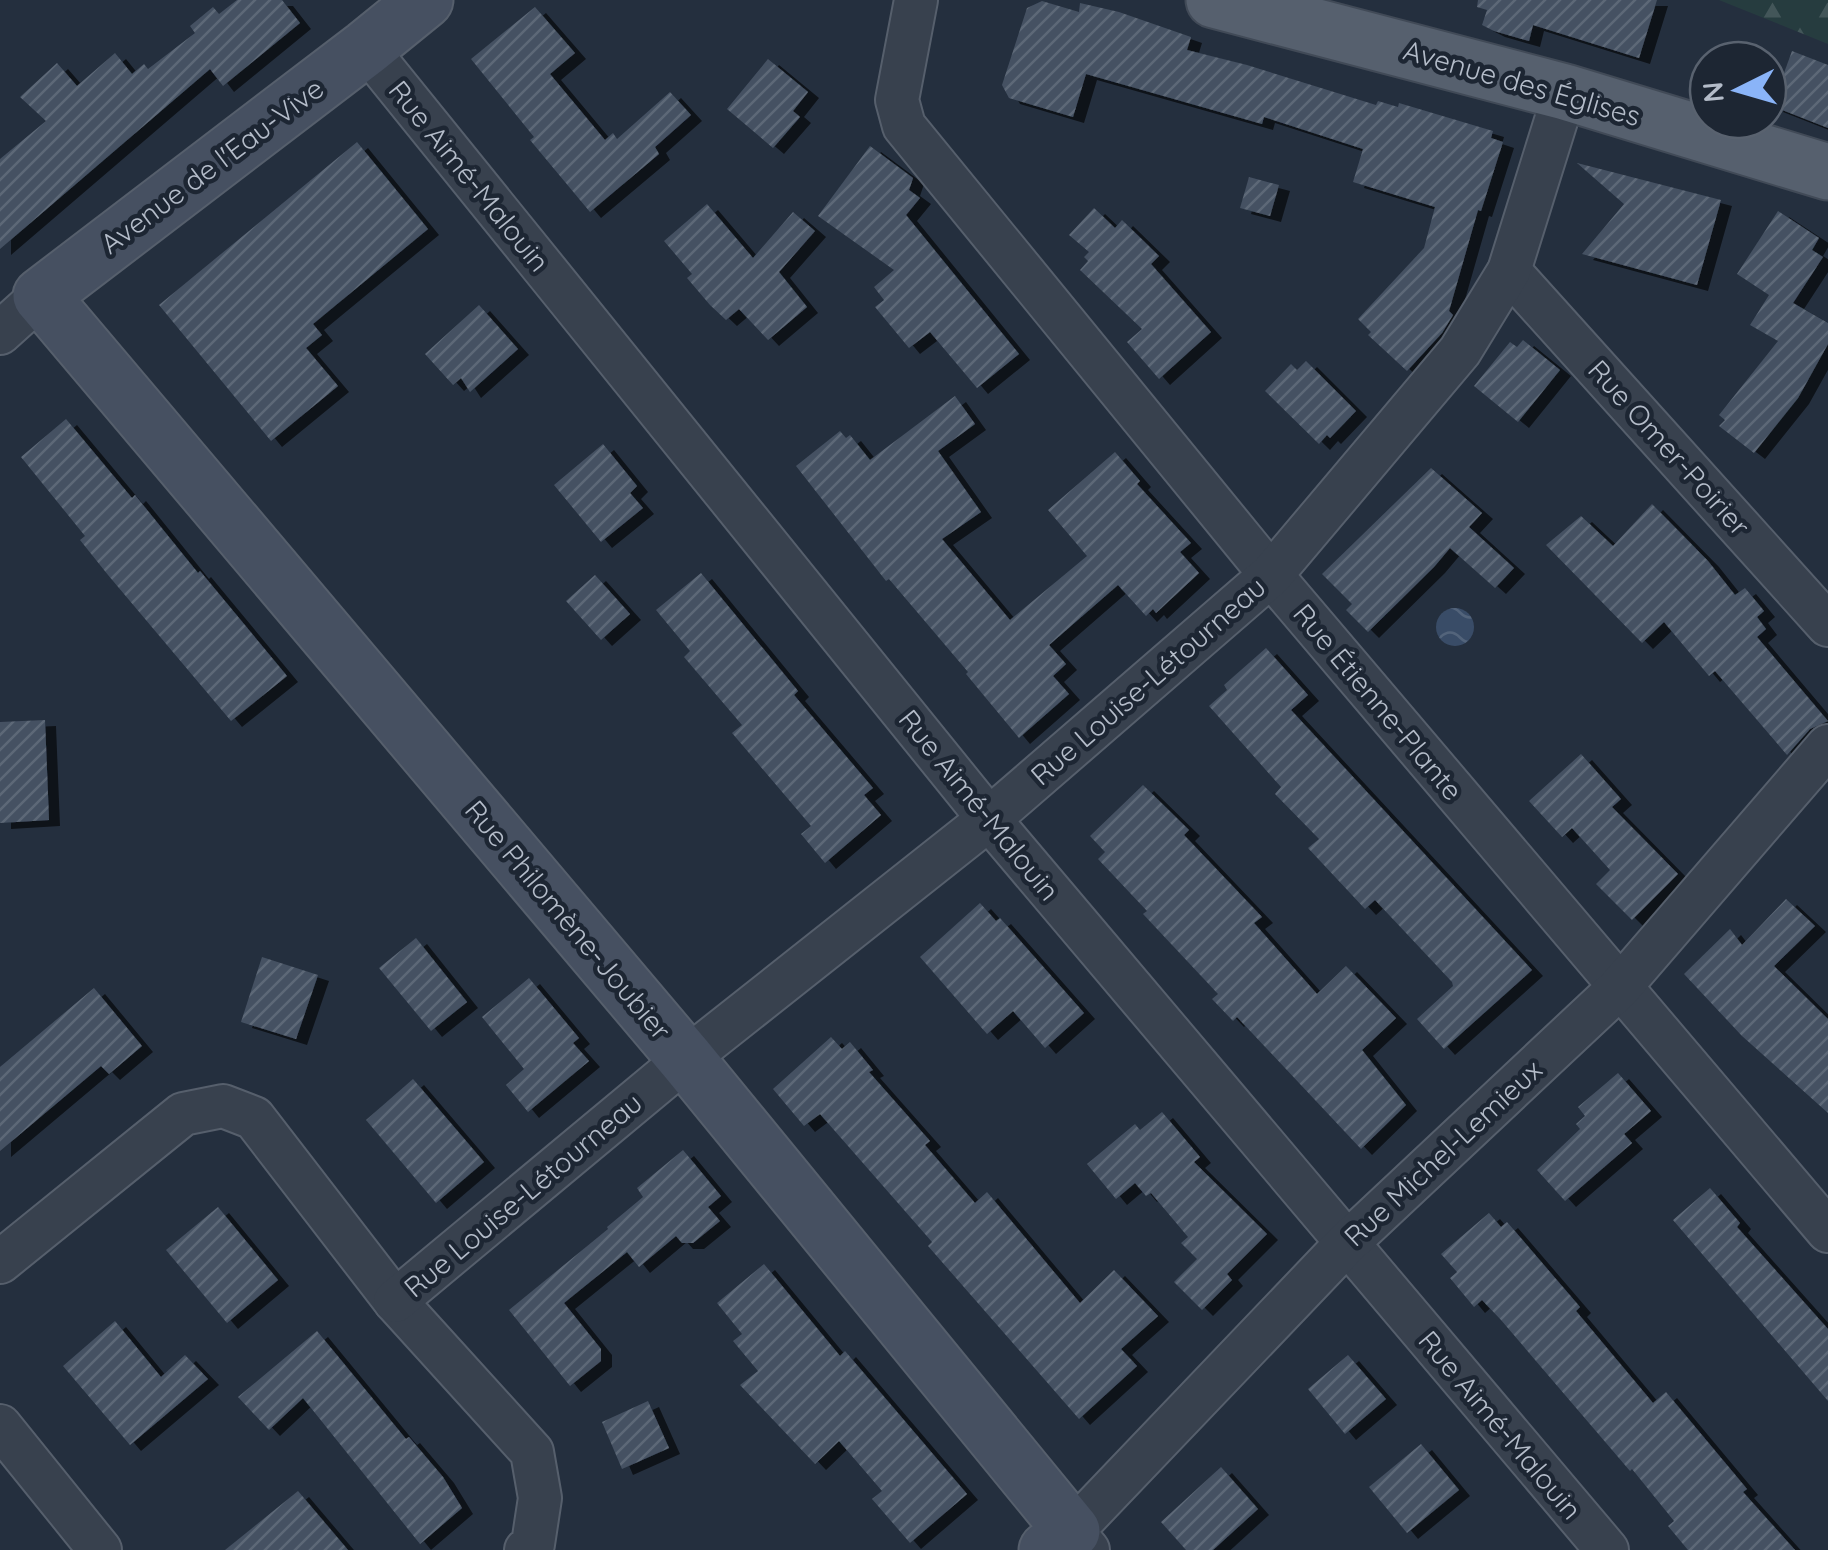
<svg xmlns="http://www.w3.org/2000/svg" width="1828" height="1550" viewBox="0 0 1828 1550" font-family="Quicksand,sans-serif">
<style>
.forest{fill:url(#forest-firs)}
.water{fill:url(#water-waves)}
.building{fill:url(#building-hatch);filter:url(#shadow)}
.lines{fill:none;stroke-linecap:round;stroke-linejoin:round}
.street-casing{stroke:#565f6c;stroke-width:46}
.secondary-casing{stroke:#565f6c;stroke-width:59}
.primary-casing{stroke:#414a57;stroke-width:59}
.street{stroke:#38414e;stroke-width:42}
.secondary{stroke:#465061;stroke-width:55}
.primary{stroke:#56606e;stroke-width:55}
.labels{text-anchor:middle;stroke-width:9;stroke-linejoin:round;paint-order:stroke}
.street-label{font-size:28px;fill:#b4bcc9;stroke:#1d2633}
</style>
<defs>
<pattern id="forest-firs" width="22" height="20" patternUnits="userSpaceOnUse" patternTransform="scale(2.5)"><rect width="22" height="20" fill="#263c3f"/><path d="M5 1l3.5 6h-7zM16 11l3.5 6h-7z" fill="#435659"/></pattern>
<pattern id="water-waves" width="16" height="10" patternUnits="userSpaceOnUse" patternTransform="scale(2.5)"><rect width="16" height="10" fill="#394c67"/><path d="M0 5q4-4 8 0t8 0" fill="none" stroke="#53647b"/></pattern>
<pattern id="building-hatch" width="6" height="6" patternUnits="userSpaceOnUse" patternTransform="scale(2.5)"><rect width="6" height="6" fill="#455162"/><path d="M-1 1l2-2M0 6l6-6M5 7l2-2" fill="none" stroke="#5d6877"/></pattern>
<filter id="shadow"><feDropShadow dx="11" dy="6" stdDeviation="0" flood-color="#0009"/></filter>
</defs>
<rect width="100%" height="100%" fill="#242f3e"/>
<polygon class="forest" points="1719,0 1828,0 1828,44"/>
<circle class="water" cx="1455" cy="627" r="19"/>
<g class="building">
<polygon points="237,0 282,0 300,23 223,86 210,69 0,249 0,159 46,121 20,97 57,63 77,86 115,53 132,74 144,64 148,69 195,33 190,26 213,7 219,14"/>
<polygon points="1478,0 1657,0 1639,58 1533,25 1529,41 1494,31 1482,25 1487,10 1477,7"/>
<polygon points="1042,1 1079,12 1080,3 1119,12 1191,37 1187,50 1247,65 1376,105 1378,101 1398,107 1399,103 1493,131 1491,138 1503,142 1481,211 1478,210 1449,311 1453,315 1442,333 1407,371 1368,335 1371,332 1358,319 1424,248 1435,207 1353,182 1363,149 1264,117 1262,124 1086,74 1073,117 1009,98 1002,85 1027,8"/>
<polygon points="535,7 575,53 550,74 605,140 613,133 617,139 670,92 691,115 655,147 659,154 590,212 530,140 534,137 471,59"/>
<polygon points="1792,51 1828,65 1828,128 1772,106"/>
<polygon points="768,59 808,92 793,111 800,117 773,148 727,109"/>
<polygon points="357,142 428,229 313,324 322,335 306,348 338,386 271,441 159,305"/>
<polygon points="870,146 913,178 909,190 920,198 906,215 1019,354 977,388 930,332 909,348 875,307 884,300 874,287 894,270 818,216"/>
<polygon points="1577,163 1721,200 1697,285 1582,254 1624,204"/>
<polygon points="1249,177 1279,185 1270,216 1240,208"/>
<polygon points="707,204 753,258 793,212 815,231 779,272 807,307 768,340 739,309 726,320 710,305 687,278 692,274 664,241"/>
<polygon points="1094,208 1115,228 1122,220 1159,256 1151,264 1211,332 1159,379 1127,342 1142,329 1080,270 1088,261 1084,257 1089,252 1069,235"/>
<polygon points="1778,211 1819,238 1812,250 1823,257 1793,303 1828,323 1828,344 1798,398 1754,453 1719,426 1725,420 1719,415 1778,341 1750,325 1769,295 1737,274"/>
<polygon points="479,305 518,349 470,392 461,378 453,385 425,354"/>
<polygon points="1523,340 1560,370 1518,422 1474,386 1510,342 1517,347"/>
<polygon points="1306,361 1356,411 1330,438 1327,435 1319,444 1265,391 1291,364 1297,370"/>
<polygon points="955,396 975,424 938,451 981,512 942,539 1010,620 1087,556 1048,510 1115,452 1140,481 1137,484 1191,543 1180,552 1199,573 1156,613 1153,609 1146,616 1118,585 1049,645 1066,664 1053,676 1069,694 1019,738 966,674 968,672 889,579 886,581 796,466 840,431 846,438 850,435 870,460"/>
<polygon points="66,419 132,498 135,495 198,573 200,571 287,676 231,721 108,575 80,540 85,536 21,457"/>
<polygon points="603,444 637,486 630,493 643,508 601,542 554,485"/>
<polygon points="1431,468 1482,513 1469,527 1514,568 1495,588 1450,548 1434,567 1368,632 1346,610 1352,604 1322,574"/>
<polygon points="1652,504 1708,561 1735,595 1745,588 1764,611 1757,617 1766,629 1757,637 1828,721 1810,729 1787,755 1715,671 1709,676 1664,622 1642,643 1546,545 1581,516 1613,546"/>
<polygon points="701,573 798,691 794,695 873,788 864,795 881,815 825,863 801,834 811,826 732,733 742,725 684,657 690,651 656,610"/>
<polygon points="595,575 630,614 601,640 566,601"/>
<polygon points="1266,648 1308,695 1291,710 1532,970 1444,1049 1417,1019 1453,986 1452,982 1375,900 1365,909 1308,848 1319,839 1275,794 1281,787 1209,706 1227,690 1224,685"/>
<polygon points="45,720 49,820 0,823 0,722"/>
<polygon points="1581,754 1621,799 1612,807 1678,874 1632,920 1596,884 1610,870 1572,828 1562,837 1529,801"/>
<polygon points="1143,785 1189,830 1184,835 1262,917 1254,923 1317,994 1346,966 1396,1018 1362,1050 1406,1105 1361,1149 1237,1017 1233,1021 1212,999 1218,994 1143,914 1147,911 1098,859 1105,852 1090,836"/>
<polygon points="1786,899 1815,926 1774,966 1828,1019 1828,1113 1742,1036 1684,974 1730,929 1742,945"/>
<polygon points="980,903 996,921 1000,918 1084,1013 1045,1048 1013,1011 987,1034 920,957"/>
<polygon points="416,938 467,1002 431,1031 379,968"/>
<polygon points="262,957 318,975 296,1039 241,1022"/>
<polygon points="529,978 579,1038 573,1043 589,1061 528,1112 506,1085 524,1069 482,1017"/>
<polygon points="94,988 142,1046 109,1074 101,1066 0,1151 0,1067"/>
<polygon points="831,1037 842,1049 850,1042 873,1070 869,1072 930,1141 925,1145 975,1203 987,1192 1080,1303 1114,1270 1158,1316 1121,1349 1137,1366 1079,1419 928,1246 932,1242 820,1114 804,1126 773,1089"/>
<polygon points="1618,1073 1651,1111 1624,1134 1632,1143 1565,1201 1537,1170 1580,1129 1576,1124 1585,1116 1578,1107"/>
<polygon points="413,1079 484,1162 436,1203 366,1120"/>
<polygon points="1162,1112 1200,1157 1194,1162 1267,1234 1227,1274 1232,1280 1202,1310 1174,1282 1197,1259 1181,1243 1188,1237 1151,1193 1146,1196 1135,1183 1116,1199 1087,1164 1135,1124 1140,1130"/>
<polygon points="683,1150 721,1196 708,1207 720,1221 693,1243 682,1243 676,1236 639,1267 627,1252 564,1303 601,1349 601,1361 570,1386 509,1310 608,1229 607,1227 643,1197 637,1188"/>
<polygon points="1710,1188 1740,1223 1737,1227 1828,1329 1828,1401 1673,1220"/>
<polygon points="218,1207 278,1280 227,1323 166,1250"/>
<polygon points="1489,1213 1501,1227 1507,1222 1580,1307 1576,1311 1653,1403 1666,1392 1747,1489 1743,1492 1795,1550 1688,1550 1668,1526 1674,1521 1632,1469 1630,1471 1501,1320 1482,1300 1474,1307 1450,1278 1457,1272 1441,1254"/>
<polygon points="764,1264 840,1356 845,1351 967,1494 910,1543 872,1499 882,1491 839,1441 815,1464 740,1385 758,1371 733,1341 742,1334 717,1303"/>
<polygon points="115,1321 161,1377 185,1355 208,1379 130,1445 63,1366"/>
<polygon points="317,1331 406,1439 409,1437 443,1477 462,1508 420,1544 303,1398 269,1430 238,1397"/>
<polygon points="1348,1355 1386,1399 1345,1434 1308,1389"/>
<polygon points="648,1401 669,1448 622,1469 602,1422"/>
<polygon points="1421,1444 1459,1490 1407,1533 1369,1487"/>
<polygon points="1221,1467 1258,1509 1213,1550 1186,1550 1161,1522"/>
<polygon points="298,1491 348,1550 225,1550"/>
</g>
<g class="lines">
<defs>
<g id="street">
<polyline points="916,0 897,100 904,126 1271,575 1828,1231"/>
<polyline points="366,48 989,819 1607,1550"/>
<polyline points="1509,271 1828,625"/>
<polyline points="0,333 41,296"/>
<polyline points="0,1262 183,1114 223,1106 254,1118 395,1301 532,1452 540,1498 533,1544 526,1550"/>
<polyline points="395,1301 686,1059 989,819 1271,575 1460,351 1509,271 1565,92"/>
<polyline points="0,1426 100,1550"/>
<polyline points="1088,1550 1072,1531 1346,1244 1619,988 1828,746"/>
</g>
<polyline id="secondary" points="425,0 366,48 41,296 686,1059 1072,1531 1047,1550"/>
<polyline id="primary" points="1214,0 1565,92 1828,172"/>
</defs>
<use href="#street" class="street-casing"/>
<use href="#secondary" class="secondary-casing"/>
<use href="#primary" class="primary-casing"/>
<use href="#street" class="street"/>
<use href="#secondary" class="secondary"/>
<use href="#primary" class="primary"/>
</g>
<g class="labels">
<g class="street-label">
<text transform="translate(1522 83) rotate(16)" y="10">Avenue des Églises</text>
<text transform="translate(212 166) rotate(-37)" y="10">Avenue de l'Eau-Vive</text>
<text transform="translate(469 176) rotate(51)" y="10">Rue Aimé-Malouin</text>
<text transform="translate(1669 448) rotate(48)" y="10">Rue Omer-Poirier</text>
<text transform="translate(1148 681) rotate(-41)" y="10">Rue Louise-Létourneau</text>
<text transform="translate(1378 702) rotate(50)" y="10">Rue Étienne-Plante</text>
<text transform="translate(979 805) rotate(51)" y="10">Rue Aimé-Malouin</text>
<text transform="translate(568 920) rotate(50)" y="10">Rue Philomène-Joubier</text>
<text transform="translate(1443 1153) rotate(-43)" y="10">Rue Michel-Lemieux</text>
<text transform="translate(523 1195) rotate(-40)" y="10">Rue Louise-Létourneau</text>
<text transform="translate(1500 1425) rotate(50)" y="10">Rue Aimé-Malouin</text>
</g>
</g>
<g transform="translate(1738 90) rotate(265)"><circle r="48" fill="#1d2633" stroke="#59626f" stroke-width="2.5"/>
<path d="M0-8L18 38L0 25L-18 38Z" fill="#8ab4f8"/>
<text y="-15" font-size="28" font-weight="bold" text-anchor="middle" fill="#b4bcc9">N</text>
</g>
</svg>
